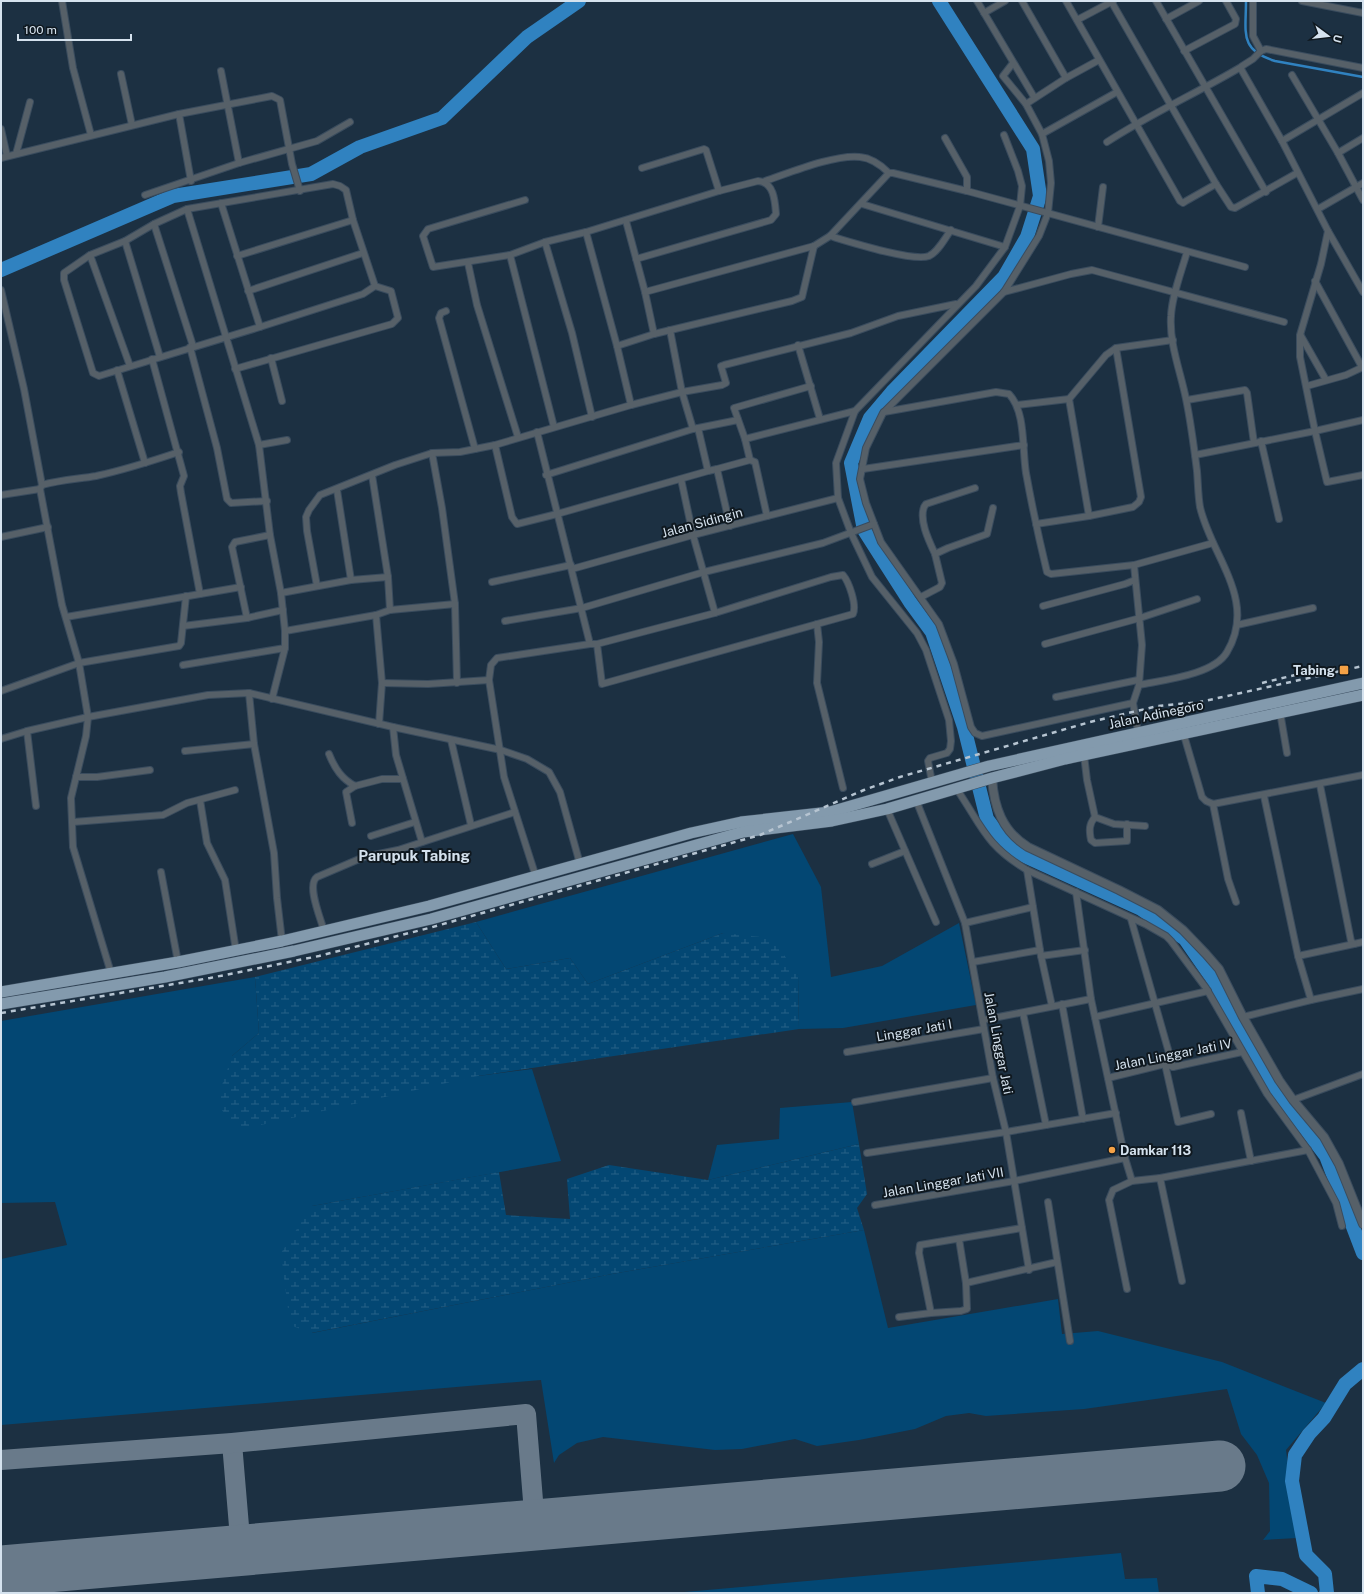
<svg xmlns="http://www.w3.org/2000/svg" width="1364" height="1594" viewBox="0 0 1364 1594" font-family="'Public Sans',sans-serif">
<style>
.grass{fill:#034773}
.wetland{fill:url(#wetland-marsh)}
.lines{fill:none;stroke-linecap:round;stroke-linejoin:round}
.stream{stroke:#3082c0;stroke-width:2.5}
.river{stroke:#3082c0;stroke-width:14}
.taxiway{stroke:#697a8a;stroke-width:20}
.runway{stroke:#697a8a;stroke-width:51}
.minor-casing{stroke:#3a4c5e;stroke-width:8}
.tertiary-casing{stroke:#3a4c5e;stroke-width:10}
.trunk-casing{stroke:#3a4c5e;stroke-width:12}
.minor{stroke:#566068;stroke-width:6}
.tertiary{stroke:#566068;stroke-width:8}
.trunk{stroke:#839aad;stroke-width:11}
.rail{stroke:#b6c4d1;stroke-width:2.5;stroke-dasharray:5 5;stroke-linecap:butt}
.poi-dot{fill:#f5a246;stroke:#0f181f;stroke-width:1.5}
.labels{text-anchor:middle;stroke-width:4;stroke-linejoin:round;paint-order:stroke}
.street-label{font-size:13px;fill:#d5e2ee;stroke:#0f181f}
.poi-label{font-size:13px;font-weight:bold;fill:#d5e2ee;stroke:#0f181f;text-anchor:end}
.quarter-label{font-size:15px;font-weight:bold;fill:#d5e2ee;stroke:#0f181f}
</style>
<defs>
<pattern id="wetland-marsh" width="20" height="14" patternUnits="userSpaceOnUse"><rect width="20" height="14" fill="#034773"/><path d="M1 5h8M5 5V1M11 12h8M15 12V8" fill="none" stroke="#276187"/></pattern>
</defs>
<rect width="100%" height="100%" fill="#1c3042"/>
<g class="grass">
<polygon points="793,834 821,887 831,977 882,966 959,923 976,1005 843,1028 799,1029 798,975 723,933 588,984 570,958 506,969 476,922"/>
<polygon points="255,977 259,1033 232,1056 478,1076 532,1069 561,1161 312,1206 312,1333 612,1274 864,1230 888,1328 1058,1299 1062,1334 1098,1331 1222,1362 1326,1403 1286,1450 1297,1538 1263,1540 1270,1531 1269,1483 1257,1455 1241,1434 1227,1389 1084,1409 986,1416 969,1413 946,1416 915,1429 859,1440 817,1446 795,1439 742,1449 715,1450 603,1437 577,1443 559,1455 554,1463 541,1380 1,1425 1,1259 67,1245 55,1202 1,1203 1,1021"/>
<polygon points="852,1102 859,1144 708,1180 717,1145 779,1139 780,1108"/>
<polygon points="1121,1553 1125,1579 1157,1578 1159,1593 673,1593"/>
</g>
<g class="wetland">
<polygon points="476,922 506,969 570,958 588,984 723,933 772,938 798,975 799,1029 478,1076 238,1130 221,1109 221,1088 232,1056 259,1033 255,977"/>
<polygon points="859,1144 867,1194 857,1208 864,1230 612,1274 311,1333 290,1325 281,1253 312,1206 499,1172 506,1215 570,1219 567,1179 609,1165 708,1180"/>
</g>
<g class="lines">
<path class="stream" d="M1246,1C1246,33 1239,50 1275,61L1363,77"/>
<g class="river">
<polyline points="939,1 1033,149 1040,196 1027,237 1004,277 892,392 870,418 851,463 864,530 910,602 932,632 964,727 987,819 1006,844 1018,853 1141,909 1185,939 1212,978 1268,1079 1326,1156 1363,1253"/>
<polyline points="1,270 173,196 311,174 360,147 442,118 527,37 579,1"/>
<polyline points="1258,1593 1256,1576 1282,1579 1311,1593"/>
<polyline points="1326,1593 1327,1593 1325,1574 1306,1555 1292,1481 1295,1455 1309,1434 1324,1418 1345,1384 1363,1369"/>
</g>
<g class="taxiway">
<polyline points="232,1443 241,1550"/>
<polyline points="1,1460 232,1443 526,1414 535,1525"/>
</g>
<polyline class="runway" points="1,1571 1220,1466"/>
<defs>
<g id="minor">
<polyline points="62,1 73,68 91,135"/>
<polyline points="977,1 1034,97"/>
<polyline points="1022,1 1066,78"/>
<polyline points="1066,1 1180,201 1183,203 1186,201 1216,184"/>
<polyline points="1111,1 1216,184 1231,207 1235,208 1297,173"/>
<polyline points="1156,1 1266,192"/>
<polyline points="1302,1 1363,13"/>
<polyline points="984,13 1005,1"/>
<polyline points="1166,19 1199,1"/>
<polyline points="1077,20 1113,1"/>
<polyline points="1184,51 1235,24 1236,19 1226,1"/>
<polyline points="1261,51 1266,49 1363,68"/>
<polyline points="1013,63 1003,76 1026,104 1042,134 1049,161 1051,183 1048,213 1039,236 1004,292 883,413 866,448 860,479 866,503 881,542 939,624 954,664 971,727 975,733 982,736 1133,703"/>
<polyline points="221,71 239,163"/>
<polyline points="121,74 132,125"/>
<polyline points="1292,75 1338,153 1363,200"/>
<polyline points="1026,104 1066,78 1099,60"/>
<polyline points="179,114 191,181"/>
<polyline points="1,129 7,156"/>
<polyline points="1042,134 1117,92"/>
<polyline points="945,138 967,177 967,191"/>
<polyline points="1282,141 1363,93"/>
<path d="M1107,142C1150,114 1197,93 1241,67"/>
<polyline points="1338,153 1363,138"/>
<polyline points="16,154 30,102"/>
<polyline points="1,158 179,114 272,96 280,100 292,164 300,191"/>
<polyline points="642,168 704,149 706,150 719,191"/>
<path d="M765,181C789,173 835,154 860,157C871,158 881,165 889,173"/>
<polyline points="145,195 239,163 317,141 350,122"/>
<path d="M525,200L428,229L423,236L433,267L510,255L545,242L586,232L719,191L758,181C774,182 775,201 776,214L771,220L636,259"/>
<polyline points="221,203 260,327"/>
<polyline points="862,204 1005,247"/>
<polyline points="1318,209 1363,183"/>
<polyline points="626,221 645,292 654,334"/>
<polyline points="154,224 193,346"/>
<polyline points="1098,227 1103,187"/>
<polyline points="1328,231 1363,292"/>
<polyline points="586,232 617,346 631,405"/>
<path d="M830,236C850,242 913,262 929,256C938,252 945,238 951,230"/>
<polyline points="125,241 160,357"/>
<polyline points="545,242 572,333 592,417"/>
<polyline points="90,255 130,366"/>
<polyline points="510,255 554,427"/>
<polyline points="237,256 353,220"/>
<polyline points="468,263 477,305 518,437"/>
<polyline points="1315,281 1362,367"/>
<polyline points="1,290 24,389 42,485"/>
<polyline points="248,291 363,253"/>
<polyline points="645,292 814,246 830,236 889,173 893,173 967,191 1245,267"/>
<polyline points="1004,292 1071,274 1092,270 1284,322"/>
<polyline points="446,311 441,313 439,318 475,449"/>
<polyline points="670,330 682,392 693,429"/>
<polyline points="1301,336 1326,380"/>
<polyline points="798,345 820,419"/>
<polyline points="617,346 654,334 792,301 802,297 814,246"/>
<polyline points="190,347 217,448 227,499 231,503 267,501"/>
<polyline points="271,358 282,401"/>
<polyline points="152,359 184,476 180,486 181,493 200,594"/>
<polyline points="235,369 392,324 398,318 391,291 375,286 353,220 346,190 340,186 333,184 187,209 154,224 125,241 90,255 64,273 64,280 93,373 99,376 260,327 363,294 375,286"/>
<polyline points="117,370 145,463"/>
<polyline points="1307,386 1346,375 1363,367"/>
<polyline points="1069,399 1089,516"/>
<polyline points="1187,400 1245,390 1247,393 1254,443"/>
<polyline points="1017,405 1069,399 1106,355 1116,348 1173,340"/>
<path d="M884,412L996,392L1009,394C1026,412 1022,449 1026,473C1032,506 1039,539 1047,572L1051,574L1134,565L1213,543"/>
<polyline points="1363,420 1315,431 1327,482 1363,475"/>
<polyline points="698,428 708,471 717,469 730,526"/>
<path d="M537,432L590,644H597L602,684L853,614C857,605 849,582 843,575L831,577L715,613L597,644"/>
<polyline points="745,439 855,411"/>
<polyline points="1261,441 1279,519"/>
<polyline points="259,445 287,440"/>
<polyline points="495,445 512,517 517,524 557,514 708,471"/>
<polyline points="432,453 442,508 455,604 457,683"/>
<polyline points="1195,455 1315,431 1300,357 1300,335 1321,264 1328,231 1282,141 1241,69 1242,66 1253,59 1261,51 1253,36 1253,1"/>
<polyline points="750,460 745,439 734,408 811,386"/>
<polyline points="717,469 750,460 755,462 767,516"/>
<polyline points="863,469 1024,445"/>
<polyline points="372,475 388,577 390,610"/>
<polyline points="546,475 693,429 738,420"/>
<polyline points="681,479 693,535 715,613"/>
<polyline points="337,490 351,580"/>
<polyline points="1,495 40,489"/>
<polyline points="1036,524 1089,516 1133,507 1139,502 1141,497 1116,348"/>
<polyline points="1,537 48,527"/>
<path d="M935,554C929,541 919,521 924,507L926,504L975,488"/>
<polyline points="1134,565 1142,645 1139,685"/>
<polyline points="572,569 693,535 838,498"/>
<polyline points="492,582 571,565"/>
<polyline points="317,586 307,531 306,517 309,510 320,495 395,465 432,453 460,452 495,445 631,405 682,392 722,385 726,383 721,366 724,365 851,333 898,316 956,304"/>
<polyline points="281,593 351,580 388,577"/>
<polyline points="921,597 940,587 942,583 935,554 948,548 987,534 993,508"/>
<polyline points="1043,606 1125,584 1135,580"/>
<polyline points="376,615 382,683 379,724"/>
<polyline points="66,617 241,587"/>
<polyline points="247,618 232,547 235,542 270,535"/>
<polyline points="505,621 582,608 704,572 823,543 874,524"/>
<polyline points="817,624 819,642 817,683 843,788"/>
<polyline points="1237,625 1313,608"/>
<polyline points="183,626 247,618 283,610"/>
<polyline points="285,631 376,615 390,610 455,604"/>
<polyline points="1045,644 1140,618 1197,599"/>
<polyline points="183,665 285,648 285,631 281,593 270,535 259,445 187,209"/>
<polyline points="382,683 428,684 489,680"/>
<polyline points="1,691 79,663 179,646 181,643 186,596"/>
<polyline points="249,693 254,744 274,853 277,898 282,941"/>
<polyline points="1056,697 1138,680"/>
<polyline points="272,699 285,648"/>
<polyline points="1280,712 1287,753"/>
<polyline points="393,727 396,755 422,842"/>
<polyline points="27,731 36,806"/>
<path d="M1138,732L1133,703L1139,685C1163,680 1214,675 1227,652C1258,600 1211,556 1200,507C1198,495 1198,483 1197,471C1194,447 1191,423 1186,399C1181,373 1169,344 1171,316C1172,295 1181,273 1187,252"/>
<polyline points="1183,732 1202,797 1206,801 1213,804 1363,775"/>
<polyline points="1,739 27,731 88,717 208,695 249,693 393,727 501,750 527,759 549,772 560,792 580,864"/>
<polyline points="451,740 471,825"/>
<polyline points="185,751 254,744"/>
<path d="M329,754C335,769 342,779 355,786L382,779H403"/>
<polyline points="1084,755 1087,780 1095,817 1114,824 1145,826"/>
<polyline points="76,777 97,777 150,770"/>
<polyline points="932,782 928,761 930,758 947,753 950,749 951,741 949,720 926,650 917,633 872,577 851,533 838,498 836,463 855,411 976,286 1005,247 1020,206 1022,186 1018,171 1004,135"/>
<polyline points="1320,785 1351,941 1354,944 1363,942"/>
<path d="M956,788C982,826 985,845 1027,870L1145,924L1166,936L1171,941L1206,988L1267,1094L1308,1150L1336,1203L1342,1226"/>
<polyline points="200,800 207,843 225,880 236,951"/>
<polyline points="916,800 965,923 993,1078 1006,1132 1029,1270"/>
<polyline points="1213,804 1228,879 1236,902"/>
<polyline points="887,809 936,922"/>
<path d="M1095,817C1089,824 1089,830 1091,840L1095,843L1127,841V824"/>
<polyline points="73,822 163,815 187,803 235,790"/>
<polyline points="352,823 346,792 355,786"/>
<polyline points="371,836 415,822"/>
<polyline points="872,864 905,851"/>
<polyline points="1027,870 1041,956 1052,1006"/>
<polyline points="161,872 178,962"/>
<polyline points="536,877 504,777 489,680 491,665 497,658 590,644"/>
<polyline points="1076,892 1091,999 1125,1158 1132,1181"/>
<polyline points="1131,919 1173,1067"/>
<polyline points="965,923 1033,907"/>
<path d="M324,931C321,919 306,885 317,877L364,857L398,850L515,812"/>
<polyline points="1041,956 1085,950"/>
<polyline points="1298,956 1354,944"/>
<polyline points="973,962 1040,950"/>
<path d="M111,973L73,847L71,798L86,736L88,717L79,663L62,605L40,489L42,485C60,480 78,479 96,476C124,470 152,461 179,452"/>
<polyline points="1311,1000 1363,989"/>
<polyline points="1062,1004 1083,1119"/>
<polyline points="1023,1013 1046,1125"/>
<polyline points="1095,1017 1208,991"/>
<polyline points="1243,1017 1311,1000 1298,956 1264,796"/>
<polyline points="983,1020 1091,999"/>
<polyline points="847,1052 984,1029"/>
<polyline points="1165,1064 1178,1122 1211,1114"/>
<polyline points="1108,1078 1165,1064 1173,1067 1242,1052"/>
<polyline points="1293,1100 1363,1074"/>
<polyline points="855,1102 993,1078"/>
<polyline points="1241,1113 1251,1161"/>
<polyline points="867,1153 1006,1132 1116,1113"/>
<polyline points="1160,1178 1308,1150"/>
<polyline points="1048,1202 1070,1341"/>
<polyline points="875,1205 1014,1181 1125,1158"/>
<polyline points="966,1283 1057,1262"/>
<polyline points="1127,1289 1109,1200 1113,1190 1132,1181 1160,1178 1182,1281"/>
<polyline points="931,1313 961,1311 967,1309 966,1283 959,1239"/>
<polyline points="899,1317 931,1313 919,1253 920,1245 1022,1228"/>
</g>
<path id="tertiary" d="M992,778C994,807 1002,831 1028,847L1119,890L1158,910L1183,930L1206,954L1219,969L1243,1017L1279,1080L1293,1100L1324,1137L1339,1164L1363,1224"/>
<g id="trunk">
<polyline points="1,992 178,962 282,941 429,906 691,833 741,822 830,812 989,766 1363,683"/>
<polyline points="1,1004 165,977 294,951 431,919 743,832 832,821 887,809 992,778 1065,759 1363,695"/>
</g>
</defs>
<use href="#minor" class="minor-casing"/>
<use href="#tertiary" class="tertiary-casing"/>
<use href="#trunk" class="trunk-casing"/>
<use href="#minor" class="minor"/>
<use href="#tertiary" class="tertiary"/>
<use href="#trunk" class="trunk"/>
<g class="rail">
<polyline points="1262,683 1316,670"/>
<polyline points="1,1013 210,978 319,956 429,928 760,835 864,790 900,777 1090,722 1158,706 1200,702 1363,666"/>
</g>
</g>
<g class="poi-dot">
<rect x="1339" y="665" width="10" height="10" rx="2"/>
<circle cx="1112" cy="1150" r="4"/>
</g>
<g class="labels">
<g class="street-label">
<text transform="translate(702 522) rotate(-15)" y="5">Jalan Sidingin</text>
<text transform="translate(1156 714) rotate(-12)" y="5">Jalan Adinegoro</text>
<text transform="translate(914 1030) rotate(-10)" y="5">Linggar Jati I</text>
<text transform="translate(999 1043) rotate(79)" y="5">Jalan Linggar Jati</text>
<text transform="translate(1173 1054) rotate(-11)" y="5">Jalan Linggar Jati IV</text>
<text transform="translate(943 1182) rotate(-10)" y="5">Jalan Linggar Jati VII</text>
</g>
<g class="poi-label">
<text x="1335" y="675">Tabing</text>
<text x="1120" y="1155" text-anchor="start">Damkar 113</text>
</g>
<g class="quarter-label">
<text x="414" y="861">Parupuk Tabing</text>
</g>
</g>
<rect width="1364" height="1594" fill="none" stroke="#d5e2ee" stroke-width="4"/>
<g transform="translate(1328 36) rotate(105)" stroke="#0f181f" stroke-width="3" paint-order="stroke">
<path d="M0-3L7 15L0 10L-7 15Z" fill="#d5e2ee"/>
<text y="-6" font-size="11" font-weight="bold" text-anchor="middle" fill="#d5e2ee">U</text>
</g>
<path d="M18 34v6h113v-6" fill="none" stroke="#d5e2ee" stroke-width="2"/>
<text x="24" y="34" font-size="12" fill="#d5e2ee" stroke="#0f181f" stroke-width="3" paint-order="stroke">100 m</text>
</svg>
